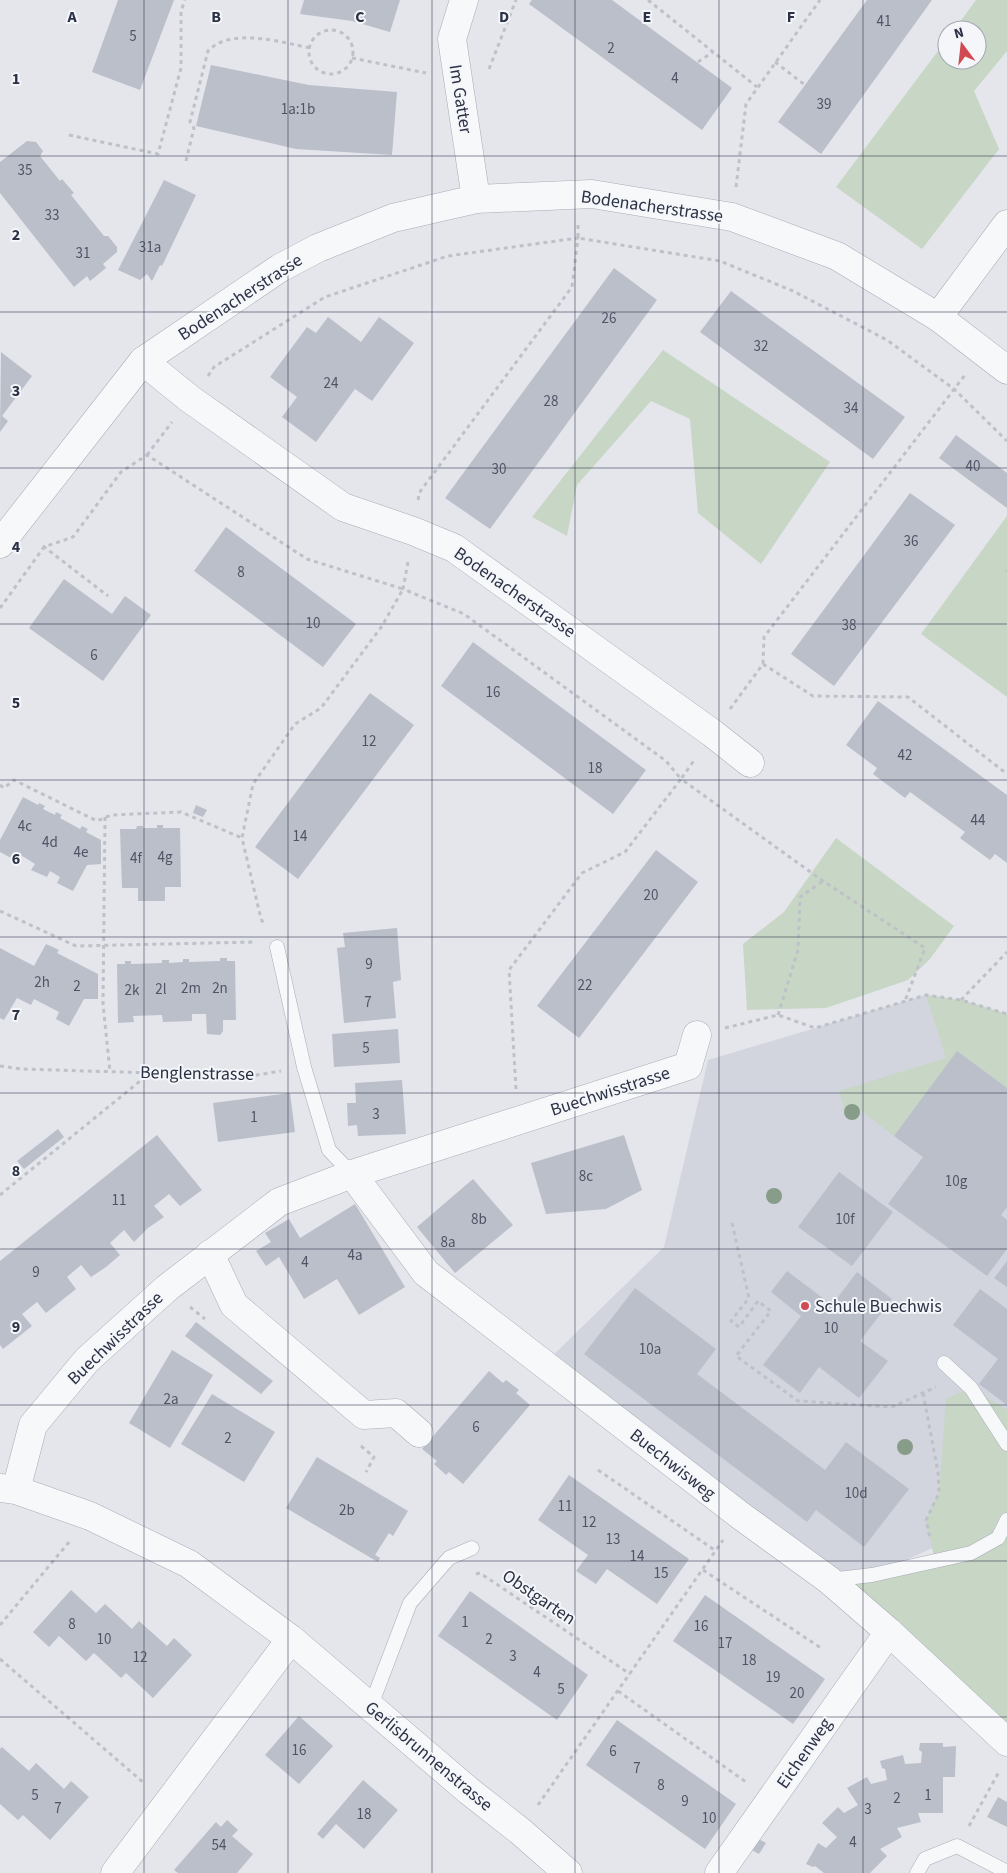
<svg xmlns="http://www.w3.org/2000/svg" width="1007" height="1873" viewBox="0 0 1007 1873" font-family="'Source Sans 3',sans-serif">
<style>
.built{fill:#d2d5de}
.green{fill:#c8d6c5}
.building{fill:#bbbfca}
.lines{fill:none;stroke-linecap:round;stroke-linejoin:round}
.lane-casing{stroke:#a9acb7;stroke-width:15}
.street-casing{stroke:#a9acb7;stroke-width:29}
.path{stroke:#bec1c7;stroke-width:3;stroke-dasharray:4 4;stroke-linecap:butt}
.lane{stroke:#f7f8fa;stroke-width:14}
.street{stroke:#f7f8fa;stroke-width:28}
.tree{fill:#889d89}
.grid{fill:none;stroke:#2b3245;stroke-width:1;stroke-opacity:0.55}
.poi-dot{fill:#d14951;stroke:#f4f6f9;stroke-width:2}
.labels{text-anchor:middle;stroke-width:4;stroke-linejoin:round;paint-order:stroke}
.number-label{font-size:15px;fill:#4f5566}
.street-label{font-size:18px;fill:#2b3245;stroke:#f4f6f9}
.poi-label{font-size:18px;fill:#2b3245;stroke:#f4f6f9;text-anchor:start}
.grid-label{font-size:16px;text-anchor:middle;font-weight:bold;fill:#2b3245;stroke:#f4f6f9;stroke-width:4;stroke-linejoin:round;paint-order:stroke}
</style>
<rect width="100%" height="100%" fill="#e4e6ec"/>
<polygon class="built" points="926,995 961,1000 1007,1014 1007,1515 872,1575 842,1580 543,1365 664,1247 708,1060"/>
<g class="green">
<polygon points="976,0 1007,0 1007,51 974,91 999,149 922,249 836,187 947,39 947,60 977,60 977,30 954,30"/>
<polygon points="663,350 830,462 761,564 698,513 690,419 651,401 577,485 567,536 532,517"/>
<polygon points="1007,516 1007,697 921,634"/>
<polygon points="836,838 954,926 930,959 908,980 826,1008 747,1010 743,944 784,912"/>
<polygon points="926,995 961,1000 1007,1014 1007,1088 957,1051 894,1136 859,1109 846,1114 839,1091 946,1058"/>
<polygon points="971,1388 1007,1410 1007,1742 842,1580 935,1561 926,1520 939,1493 946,1399"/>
</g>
<g class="building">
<polygon points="118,0 174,0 140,90 92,72"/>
<polygon points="304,0 400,0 390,32 352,21 300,14"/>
<polygon points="532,0 612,0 732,88 702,130 529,4"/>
<polygon points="867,0 932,0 821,154 778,122"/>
<polygon points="211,65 309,85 397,92 392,155 296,149 196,126"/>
<polygon points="27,141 36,142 43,151 40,156 60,181 62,179 74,193 71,195 104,236 108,236 117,247 117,252 103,264 106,268 90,281 87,276 74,287 0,193 0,162"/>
<polygon points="164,180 196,195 162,266 160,265 152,281 147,274 140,280 118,270"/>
<polygon points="614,268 657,300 490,529 445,498"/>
<polygon points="731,291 905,417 873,459 700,332"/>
<polygon points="328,317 361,342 379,317 414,343 372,401 355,389 316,442 282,417 297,397 270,377 307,327 316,333"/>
<polygon points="1,352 32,376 2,416 8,421 0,432"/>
<polygon points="956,435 1007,473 1007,508 939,458"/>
<polygon points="910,493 955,525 834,686 791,654"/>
<polygon points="226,527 356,624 323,667 194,571"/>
<polygon points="64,579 112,614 125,596 151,615 103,681 29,628"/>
<polygon points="473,642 646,770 613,814 441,686"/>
<polygon points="370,693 414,725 298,879 255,847"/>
<polygon points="878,701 1007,795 1007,863 995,854 990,860 960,838 965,832 910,792 905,798 873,774 877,768 846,745"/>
<polygon points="23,797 38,805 39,803 45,806 43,809 55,815 56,812 62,815 60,818 80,829 82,826 88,829 86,832 101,840 101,864 87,865 73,891 57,883 60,877 50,871 47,877 31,870 35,864 24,857 14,852 11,858 0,852 0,840"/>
<polygon points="196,805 207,810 203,817 193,813"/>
<polygon points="157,825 163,825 163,828 180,828 181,887 165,887 165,901 138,901 138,888 122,888 120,829 136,829 137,826 143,826 143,828 157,828"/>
<polygon points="656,850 698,882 579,1038 537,1006"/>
<polygon points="397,928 401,980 393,982 396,1018 344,1023 337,948 345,947 343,933"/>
<polygon points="46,944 59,950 57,953 98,974 98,999 84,999 69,1026 56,1019 59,1012 34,999 31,1005 17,998 4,1020 0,1018 0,948 34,966"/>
<polygon points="220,958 227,958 227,961 235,961 236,1020 223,1020 223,1031 220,1035 207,1034 206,1014 192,1014 192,1021 163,1022 162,1015 133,1016 134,1022 118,1023 117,964 125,964 125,961 131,961 131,964 162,963 162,960 169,960 169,963 183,962 183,959 189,959 189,962 220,961"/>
<polygon points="398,1029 400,1063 334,1067 332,1034"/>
<polygon points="957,1051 1007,1088 1007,1207 1001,1215 1007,1220 1007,1249 987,1276 888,1204 923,1157 894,1136"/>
<polygon points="402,1080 406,1134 358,1136 357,1125 348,1126 347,1103 356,1103 355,1083"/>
<polygon points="290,1093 295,1132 218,1142 213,1103"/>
<polygon points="58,1129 64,1137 24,1169 17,1161"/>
<polygon points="157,1135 202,1190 180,1206 169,1194 154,1206 164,1217 148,1228 134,1242 124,1230 110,1243 120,1255 106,1267 91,1277 81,1265 67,1277 76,1289 46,1313 37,1302 22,1314 32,1326 3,1349 0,1345 0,1261"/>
<polygon points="624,1135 642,1190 606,1209 546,1214 531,1163"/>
<polygon points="839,1172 893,1212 852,1266 798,1227"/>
<polygon points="473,1179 513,1225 455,1273 417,1227"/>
<polygon points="355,1204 405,1287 359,1315 337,1279 304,1299 279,1257 266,1266 256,1251 271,1242 265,1233 289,1219 300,1238"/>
<polygon points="1007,1261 1007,1287 994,1278"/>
<polygon points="787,1271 832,1305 857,1272 892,1299 860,1341 888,1361 859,1398 819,1367 800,1393 763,1365 801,1316 771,1292"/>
<polygon points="635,1288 716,1349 697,1374 825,1470 846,1442 909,1489 864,1547 816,1510 807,1522 584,1354"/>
<polygon points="980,1289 1007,1309 1007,1405 979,1384 998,1359 953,1325"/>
<polygon points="196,1322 273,1381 261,1394 185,1336"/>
<polygon points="172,1350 213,1375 170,1448 129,1423"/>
<polygon points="489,1371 503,1383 506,1380 519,1390 516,1393 530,1405 463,1484 449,1472 446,1475 434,1464 437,1461 422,1449"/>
<polygon points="212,1394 275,1432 244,1482 181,1444"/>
<polygon points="317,1457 408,1511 393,1536 389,1533 375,1555 380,1558 378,1562 286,1508"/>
<polygon points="569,1475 689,1559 657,1604 607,1569 596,1584 576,1571 588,1555 538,1520"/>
<polygon points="71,1590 96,1613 105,1604 132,1629 139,1621 167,1646 174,1638 192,1655 153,1698 126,1673 121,1678 94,1653 86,1661 59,1636 49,1647 33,1632"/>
<polygon points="470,1591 588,1675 557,1720 438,1636"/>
<polygon points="705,1595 825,1679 793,1724 673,1641"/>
<polygon points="299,1716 333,1746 299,1784 265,1755"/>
<polygon points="617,1720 736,1804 705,1849 586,1765"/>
<polygon points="920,1743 943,1743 943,1747 956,1746 955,1777 943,1777 943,1813 918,1813 921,1822 897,1828 902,1837 880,1849 887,1856 870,1873 824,1873 815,1866 813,1867 806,1864 818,1843 826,1848 837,1837 822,1823 838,1807 844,1813 858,1805 847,1788 867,1777 871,1784 887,1780 885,1769 882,1768 880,1761 903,1755 905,1764 921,1763 922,1752 919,1750"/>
<polygon points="2,1747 29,1771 36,1763 64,1789 71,1781 89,1797 50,1840 23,1815 18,1820 0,1804 0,1749"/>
<polygon points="363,1780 398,1810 364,1849 336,1824 323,1839 317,1834"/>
<polygon points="998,1797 1007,1802 1007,1827 987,1817"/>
<polygon points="227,1820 238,1830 232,1836 253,1854 237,1873 178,1873 174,1870 216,1822 221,1827"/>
<polygon points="757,1838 766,1843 759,1854 750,1849"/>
</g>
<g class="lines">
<defs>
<g id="lane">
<polyline points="277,947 304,1067 329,1150 352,1174"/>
<polyline points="944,1363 971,1388 1007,1444"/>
<polyline points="829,1580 872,1575 971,1553 998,1538 1007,1520"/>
<polyline points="370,1708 410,1603 449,1558 472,1548"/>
<polyline points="917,1873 925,1859 957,1846 1007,1872"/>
</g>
<g id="street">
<polyline points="464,0 452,39 476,199"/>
<polyline points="938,317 1007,224"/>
<polyline points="143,361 190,399 343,507 413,531 454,548 712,733 750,763"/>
<polyline points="0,544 143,361 280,268 318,248 393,218 476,199 592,194 732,217 837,256 938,317 1007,370"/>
<polyline points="352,1174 426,1273 741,1516 829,1580 889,1632 1007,1742"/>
<polyline points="210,1254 234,1305 364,1415 396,1413 419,1433"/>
<polyline points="0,1488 16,1490 90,1516 189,1564 291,1639 469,1791 520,1831 568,1873"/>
<polyline points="16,1490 33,1425 87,1360 167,1288 279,1202 352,1174 688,1066 697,1035"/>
<polyline points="115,1873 291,1639"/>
<polyline points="719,1873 889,1632"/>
</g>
</defs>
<use href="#lane" class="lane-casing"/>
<use href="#street" class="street-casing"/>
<g class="path">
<polyline points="648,0 757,87"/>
<circle cx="331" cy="52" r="22"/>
<polyline points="352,58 426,73"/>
<polyline points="698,62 713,52"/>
<polyline points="775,62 805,85"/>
<polyline points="489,69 516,0"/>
<polyline points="69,135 158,154 181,68 181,11 185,0"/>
<path d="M186,161L194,128L190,122L208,51C230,27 281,42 310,48"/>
<polyline points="736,187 746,104 820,0"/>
<polyline points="578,225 578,238 720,261 793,291 887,340 954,389 1007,441"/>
<polyline points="208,376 214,367 325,297 448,256 578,238 572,287 419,493 418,501"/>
<polyline points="147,455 172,422"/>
<polyline points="43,546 108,596"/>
<polyline points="408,562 403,589 464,614 666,761 681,779 695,759"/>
<polyline points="1006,570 1007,571"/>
<polyline points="0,608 44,547 73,537 121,472 147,455 307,559 403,589 382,626 321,708 295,724 253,784 242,838 261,919 265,926"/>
<polyline points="763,664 813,696 908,697 1007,774"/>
<polyline points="730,709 763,664 764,637 965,375"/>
<polyline points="0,785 4,788 14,780 97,821 111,815 181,812 242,838"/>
<polyline points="105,817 103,1004 110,1072"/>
<polyline points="0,911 76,946 254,942"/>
<polyline points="961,1000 1007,952"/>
<polyline points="778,1015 798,950 800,897 823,881"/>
<polyline points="725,1028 778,1015 815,1028 926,995 961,1000 1007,1014"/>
<polyline points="0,1066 22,1069 251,1076 281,1071"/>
<polyline points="516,1089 509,970 582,873 625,852 681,779 823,881 925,948 905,1001"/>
<polyline points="0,1195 150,1073"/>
<polyline points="732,1223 749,1298 731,1321 739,1327 758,1301 771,1311 736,1356 798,1401 892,1407 936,1387"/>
<polyline points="190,1307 205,1319"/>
<polyline points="923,1393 938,1472 939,1493 926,1520 930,1538"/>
<polyline points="361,1446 374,1457 366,1472"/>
<polyline points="598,1470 716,1551"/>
<polyline points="703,1570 821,1648"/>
<polyline points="476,1574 480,1573 630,1674"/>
<polyline points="0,1625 69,1542"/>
<polyline points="0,1659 144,1783"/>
<polyline points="618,1691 746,1782"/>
<polyline points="538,1805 723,1540"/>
<polyline points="969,1826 1000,1770"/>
</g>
<use href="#lane" class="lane"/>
<use href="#street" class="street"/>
</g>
<g class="tree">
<circle cx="852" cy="1112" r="8"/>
<circle cx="774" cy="1196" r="8"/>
<circle cx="905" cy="1447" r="8"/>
</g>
<path class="grid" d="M144,0V1873M288,0V1873M432,0V1873M575,0V1873M719,0V1873M863,0V1873M0,156H1007M0,312H1007M0,468H1007M0,624H1007M0,780H1007M0,937H1007M0,1093H1007M0,1249H1007M0,1405H1007M0,1561H1007M0,1717H1007"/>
<circle class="poi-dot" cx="805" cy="1306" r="5"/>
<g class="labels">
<g class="number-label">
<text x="884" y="26">41</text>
<text x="133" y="41">5</text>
<text x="611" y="53">2</text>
<text x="675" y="83">4</text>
<text x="824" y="109">39</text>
<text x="298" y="114">1a:1b</text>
<text x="25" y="175">35</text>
<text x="52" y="220">33</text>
<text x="150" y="252">31a</text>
<text x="83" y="258">31</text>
<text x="609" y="323">26</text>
<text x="761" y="351">32</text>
<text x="331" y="388">24</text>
<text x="551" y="406">28</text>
<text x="851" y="413">34</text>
<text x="973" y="471">40</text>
<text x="499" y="474">30</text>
<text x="911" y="546">36</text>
<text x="241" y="577">8</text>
<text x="313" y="628">10</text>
<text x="849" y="630">38</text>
<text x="94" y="660">6</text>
<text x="493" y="697">16</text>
<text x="369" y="746">12</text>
<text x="905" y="760">42</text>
<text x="595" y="773">18</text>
<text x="978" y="825">44</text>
<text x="25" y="831">4c</text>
<text x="300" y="841">14</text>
<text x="50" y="847">4d</text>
<text x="81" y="857">4e</text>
<text x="165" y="862">4g</text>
<text x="136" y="863">4f</text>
<text x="651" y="900">20</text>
<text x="369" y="969">9</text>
<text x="42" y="987">2h</text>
<text x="585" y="990">22</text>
<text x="77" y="991">2</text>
<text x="191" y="993">2m</text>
<text x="220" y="993">2n</text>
<text x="161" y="994">2l</text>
<text x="132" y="995">2k</text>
<text x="368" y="1007">7</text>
<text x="366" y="1053">5</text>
<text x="376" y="1119">3</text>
<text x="254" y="1122">1</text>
<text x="586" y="1181">8c</text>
<text x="956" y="1186">10g</text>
<text x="119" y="1205">11</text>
<text x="479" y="1224">8b</text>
<text x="845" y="1224">10f</text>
<text x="448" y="1247">8a</text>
<text x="355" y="1260">4a</text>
<text x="305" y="1267">4</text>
<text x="36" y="1277">9</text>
<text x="831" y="1333">10</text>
<text x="650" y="1354">10a</text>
<text x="171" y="1404">2a</text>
<text x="476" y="1432">6</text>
<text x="228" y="1443">2</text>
<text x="856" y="1498">10d</text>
<text x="565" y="1511">11</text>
<text x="347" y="1515">2b</text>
<text x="589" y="1527">12</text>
<text x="613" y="1544">13</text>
<text x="637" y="1561">14</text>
<text x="661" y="1578">15</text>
<text x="465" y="1627">1</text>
<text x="72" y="1629">8</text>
<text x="701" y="1631">16</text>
<text x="104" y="1644">10</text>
<text x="489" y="1644">2</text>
<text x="725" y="1648">17</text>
<text x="513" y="1661">3</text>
<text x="140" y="1662">12</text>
<text x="749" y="1665">18</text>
<text x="537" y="1677">4</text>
<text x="773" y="1682">19</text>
<text x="561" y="1694">5</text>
<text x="797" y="1698">20</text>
<text x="299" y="1755">16</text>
<text x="613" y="1756">6</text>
<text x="637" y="1773">7</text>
<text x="661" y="1790">8</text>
<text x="35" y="1800">5</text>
<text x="928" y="1800">1</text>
<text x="897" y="1803">2</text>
<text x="685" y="1806">9</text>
<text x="58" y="1813">7</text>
<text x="868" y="1814">3</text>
<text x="364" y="1819">18</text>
<text x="709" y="1823">10</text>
<text x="853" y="1847">4</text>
<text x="219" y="1850">54</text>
</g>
<g class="street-label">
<text transform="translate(461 99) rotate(81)" y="6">Im Gatter</text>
<text transform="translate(652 206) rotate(8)" y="6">Bodenacherstrasse</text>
<text transform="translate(240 297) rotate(-33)" y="6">Bodenacherstrasse</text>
<text transform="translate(515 592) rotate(35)" y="6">Bodenacherstrasse</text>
<text transform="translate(197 1073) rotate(1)" y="6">Benglenstrasse</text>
<text transform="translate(610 1091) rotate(-18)" y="6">Buechwisstrasse</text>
<text transform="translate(115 1338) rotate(-44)" y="6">Buechwisstrasse</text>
<text transform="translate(673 1464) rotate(38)" y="6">Buechwisweg</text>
<text transform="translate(539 1597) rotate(34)" y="6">Obstgarten</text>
<text transform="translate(804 1753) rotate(-55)" y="6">Eichenweg</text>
<text transform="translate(429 1756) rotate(40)" y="6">Gerlisbrunnenstrasse</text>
</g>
<g class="poi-label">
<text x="815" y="1312">Schule Buechwis</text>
</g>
</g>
<g class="grid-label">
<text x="72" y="22">A</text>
<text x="216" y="22">B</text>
<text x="360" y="22">C</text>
<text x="504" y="22">D</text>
<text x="647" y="22">E</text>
<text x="791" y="22">F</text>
<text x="16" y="84">1</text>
<text x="16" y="240">2</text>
<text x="16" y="396">3</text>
<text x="16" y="552">4</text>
<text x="16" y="708">5</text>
<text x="16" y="864">6</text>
<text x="16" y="1020">7</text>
<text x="16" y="1176">8</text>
<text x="16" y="1332">9</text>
</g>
<g transform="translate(962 45) rotate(345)"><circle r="24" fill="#f4f6f9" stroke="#a4a8b1"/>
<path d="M0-4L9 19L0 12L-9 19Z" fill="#d14951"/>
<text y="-8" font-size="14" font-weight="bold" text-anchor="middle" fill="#2b3245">N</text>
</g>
</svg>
